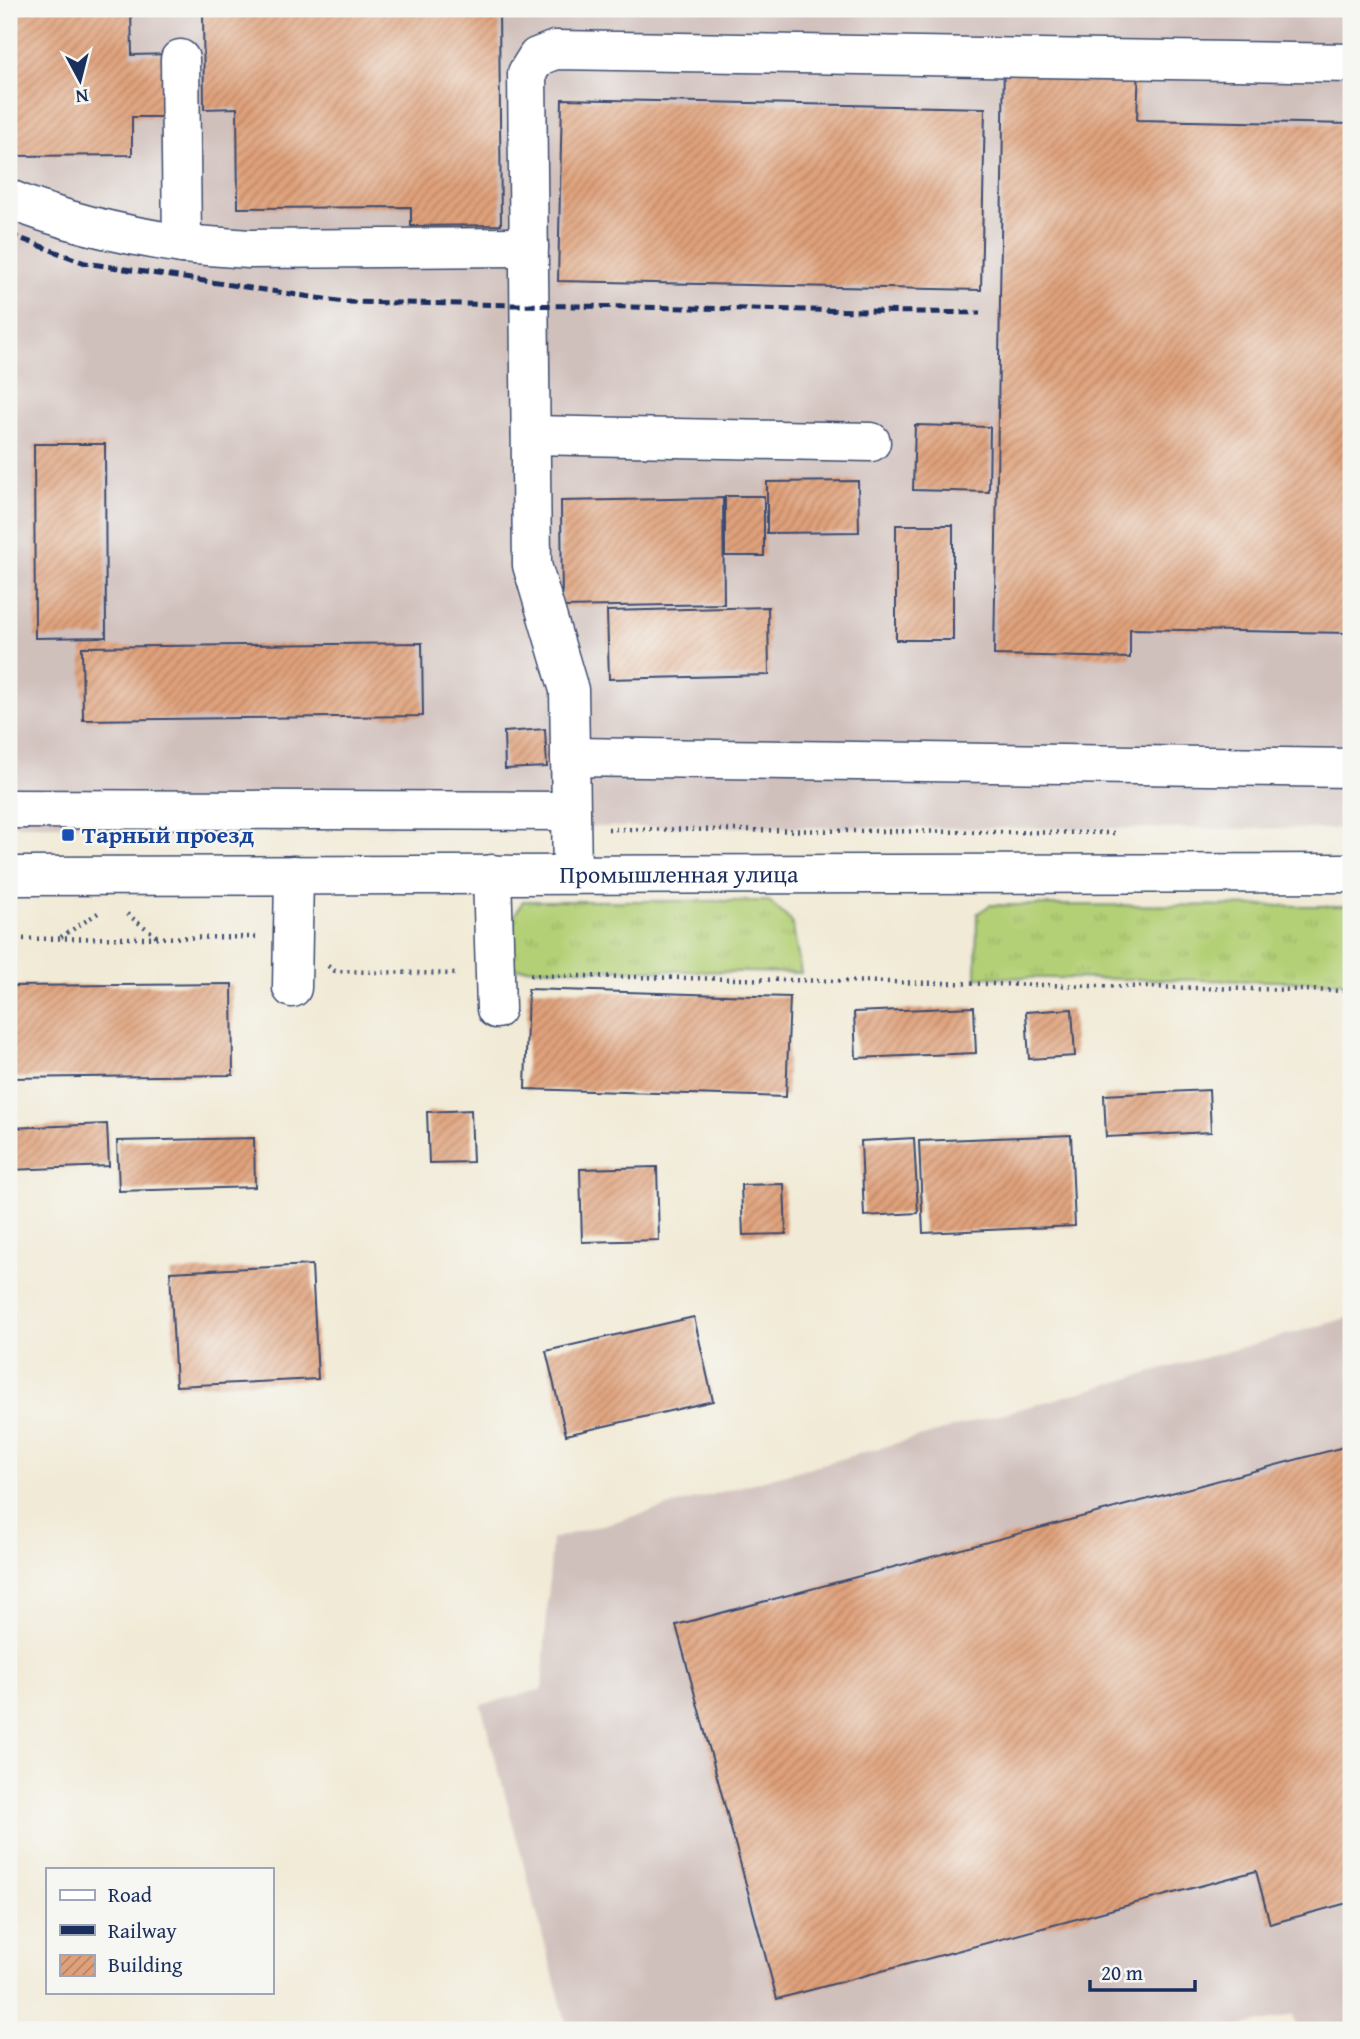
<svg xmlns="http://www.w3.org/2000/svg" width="1360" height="2039" viewBox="0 0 1360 2039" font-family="'Gentium Book Plus',serif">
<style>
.industrial{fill:#d0c0bc}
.grass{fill:url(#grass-tufts);stroke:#68806a;stroke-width:2}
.building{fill:url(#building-hatch)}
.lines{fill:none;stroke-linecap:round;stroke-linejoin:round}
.minor-casing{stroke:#3b4b70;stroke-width:41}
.path{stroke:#3b4b70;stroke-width:4.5;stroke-dasharray:2 5;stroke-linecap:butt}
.minor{stroke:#fff;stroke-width:38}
.rail{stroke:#1b2f5e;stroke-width:5;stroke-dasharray:10 5;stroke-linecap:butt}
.transit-dot{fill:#1a4fb4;stroke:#f6f6f2;stroke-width:2.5}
.labels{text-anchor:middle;stroke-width:5;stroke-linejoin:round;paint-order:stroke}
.transit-label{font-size:24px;font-weight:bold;fill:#164399;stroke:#f6f6f2;text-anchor:start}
.street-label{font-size:24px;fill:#1b2f5e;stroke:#f6f6f2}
</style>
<defs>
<pattern id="grass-tufts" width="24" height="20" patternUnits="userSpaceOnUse" patternTransform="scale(1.75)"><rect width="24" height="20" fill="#b4d076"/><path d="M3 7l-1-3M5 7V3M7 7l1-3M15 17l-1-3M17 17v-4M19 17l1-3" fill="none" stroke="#9ab368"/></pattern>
<pattern id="building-hatch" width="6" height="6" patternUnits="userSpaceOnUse" patternTransform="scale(1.75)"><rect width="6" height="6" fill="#e0a17a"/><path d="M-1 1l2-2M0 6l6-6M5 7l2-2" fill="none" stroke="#b58467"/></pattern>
</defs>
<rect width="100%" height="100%" fill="#f6f6f2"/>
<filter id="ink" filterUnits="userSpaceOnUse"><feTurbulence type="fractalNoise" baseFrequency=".0143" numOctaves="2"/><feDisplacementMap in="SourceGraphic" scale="14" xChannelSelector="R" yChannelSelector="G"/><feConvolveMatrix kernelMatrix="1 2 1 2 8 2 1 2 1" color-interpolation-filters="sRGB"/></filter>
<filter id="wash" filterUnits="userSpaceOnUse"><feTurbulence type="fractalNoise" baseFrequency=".00686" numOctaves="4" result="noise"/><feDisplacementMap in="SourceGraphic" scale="28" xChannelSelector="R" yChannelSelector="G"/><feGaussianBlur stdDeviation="1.57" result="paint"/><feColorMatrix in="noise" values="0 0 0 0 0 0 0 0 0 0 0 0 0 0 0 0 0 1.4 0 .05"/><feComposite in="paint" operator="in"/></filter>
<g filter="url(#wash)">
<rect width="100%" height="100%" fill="#f1ead6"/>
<g class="industrial">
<polygon points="9,9 1351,9 1351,829 9,825"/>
<polygon points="1351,1317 1351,2030 1297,2030 1293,2015 1226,2030 568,2030 481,1705 542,1689 552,1539"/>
</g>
<g class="grass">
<polygon points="523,901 769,901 792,922 801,973 511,968 513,918"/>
<polygon points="990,905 1351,906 1351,982 976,977 977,914"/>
</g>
<g id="blocks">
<g class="building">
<polygon points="9,9 131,9 132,55 172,54 172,117 132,117 132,155 9,156"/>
<polygon points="203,9 499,9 501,225 411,226 411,207 238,208 237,108 204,109"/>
<polygon points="1004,63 1139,66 1137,120 1351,124 1351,633 1130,629 1130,658 994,655"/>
<polygon points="562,99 985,108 981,290 558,281"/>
<polygon points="915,425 990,427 989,492 913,490"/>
<polygon points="34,444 105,444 106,637 35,638"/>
<polygon points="858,481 859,532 767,533 767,482"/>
<rect x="725" y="496" width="39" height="60"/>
<polygon points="723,498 724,604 562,607 561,501"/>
<rect x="896" y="525" width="57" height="115"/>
<polygon points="768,607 769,675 609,679 607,611"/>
<polygon points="422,643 423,716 83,720 82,647"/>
<polygon points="545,729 547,767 505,769 504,732"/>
<polygon points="232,984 233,1075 9,1078 9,986"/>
<polygon points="528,989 790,997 786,1097 525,1089"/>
<polygon points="974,1007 976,1053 856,1058 854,1012"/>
<polygon points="1072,1009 1075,1056 1029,1059 1026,1012"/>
<polygon points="1209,1090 1211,1132 1106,1137 1104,1095"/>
<polygon points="471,1110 473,1162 429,1163 427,1112"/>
<polygon points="107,1124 109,1166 9,1170 9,1128"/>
<polygon points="1071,1135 1075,1226 923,1233 919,1141"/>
<polygon points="254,1138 255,1187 119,1191 117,1141"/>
<polygon points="914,1138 918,1213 864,1216 861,1141"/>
<polygon points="657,1167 659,1240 582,1242 580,1169"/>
<polygon points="784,1184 786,1234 743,1235 741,1185"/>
<polygon points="312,1265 318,1379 176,1386 170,1272"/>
<polygon points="694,1317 713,1401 566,1435 546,1351"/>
<polygon points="1351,1445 1351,1902 1270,1924 1256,1871 777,1999 676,1625"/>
</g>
</g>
</g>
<g filter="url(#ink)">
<use href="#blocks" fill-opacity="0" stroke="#3b4b70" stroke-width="2"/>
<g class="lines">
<defs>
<g id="minor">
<polyline points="180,59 182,244 249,249 529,247"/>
<path d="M9,199C64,222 123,235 182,244"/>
<polyline points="531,435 871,442"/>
<polyline points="570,757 1351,768"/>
<polyline points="9,809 571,811"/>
<polyline points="492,874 496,1009"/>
<polyline points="572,874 569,690 532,565 527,73 537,57 555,50 1351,63"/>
<path id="s1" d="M9,876L1351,873"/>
<polyline points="292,988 294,875"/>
</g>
</defs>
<use href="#minor" class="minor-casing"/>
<g class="path">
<polyline points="608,829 1117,833"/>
<polyline points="127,914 159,938"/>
<polyline points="61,937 98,913"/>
<polyline points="9,939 256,937"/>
<polyline points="328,966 335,971 458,974"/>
<polyline points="530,975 1351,991"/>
</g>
<use href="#minor" class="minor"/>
<polyline class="rail" points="9,234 85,263 344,302 980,313"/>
</g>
</g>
<rect class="transit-dot" x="61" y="828" width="14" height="14" rx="3.5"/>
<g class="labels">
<g class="transit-label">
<text x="82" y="843">Тарный проезд</text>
</g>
<g class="street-label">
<text dy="8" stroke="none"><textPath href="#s1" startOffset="670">Промышленная улица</textPath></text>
</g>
</g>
<rect width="1360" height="2039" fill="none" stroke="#f6f6f2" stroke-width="35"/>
<rect x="46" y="1868" width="228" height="126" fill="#f6f6f2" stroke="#9ea6b7" stroke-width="2"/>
<rect x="60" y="1890" width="35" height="10" fill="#ffffff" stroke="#9ea6b7" stroke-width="2"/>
<text x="108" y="1902" font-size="21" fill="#1b2f5e">Road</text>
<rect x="60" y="1925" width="35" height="10" fill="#1b2f5e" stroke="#9ea6b7" stroke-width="2"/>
<text x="108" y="1938" font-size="21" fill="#1b2f5e">Railway</text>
<rect x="60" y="1955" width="35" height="21" fill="url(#building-hatch)" stroke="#9ea6b7" stroke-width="2"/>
<text x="108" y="1972" font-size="21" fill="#1b2f5e">Building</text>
<g transform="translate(80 80) rotate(173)" stroke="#f6f6f2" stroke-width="5" paint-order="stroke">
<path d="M0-5L12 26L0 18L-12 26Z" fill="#1b2f5e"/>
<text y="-10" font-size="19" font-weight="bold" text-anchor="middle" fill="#1b2f5e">N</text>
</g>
<path d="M1090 1980v10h105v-10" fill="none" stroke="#1b2f5e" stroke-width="3.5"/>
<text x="1101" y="1980" font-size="21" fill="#1b2f5e" stroke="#f6f6f2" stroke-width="5" paint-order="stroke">20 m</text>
</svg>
